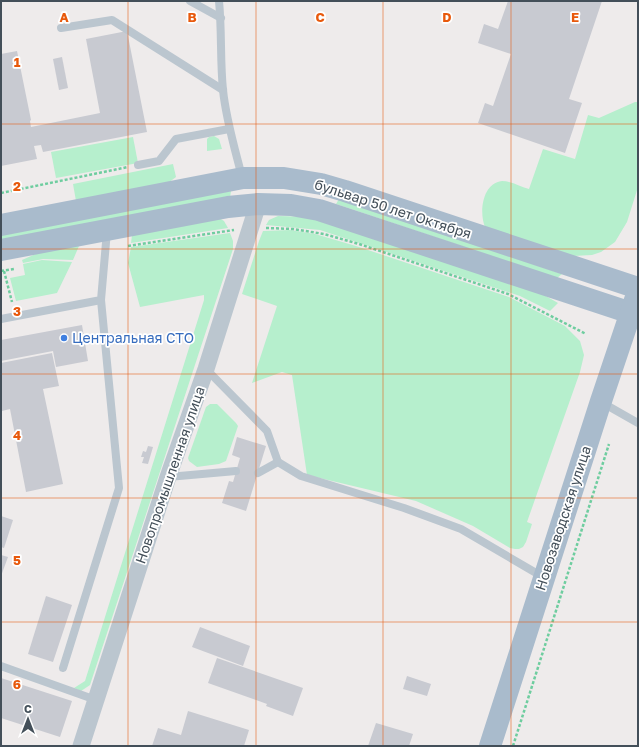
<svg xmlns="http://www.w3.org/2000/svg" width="639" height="747" viewBox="0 0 639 747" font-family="'Golos Text',sans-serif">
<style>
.green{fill:#b6efcd}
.building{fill:#c8cad1}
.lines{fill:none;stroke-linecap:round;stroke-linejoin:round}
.path{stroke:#6ecd9f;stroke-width:2.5;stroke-dasharray:3 2;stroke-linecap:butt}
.service{stroke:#bbc6cf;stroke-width:8}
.minor{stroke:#bbc6cf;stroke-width:17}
.primary{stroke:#a9bbcc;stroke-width:22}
.grid{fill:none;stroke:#e8590c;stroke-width:1;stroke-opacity:0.55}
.shop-dot{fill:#3f7fe0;stroke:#fff;stroke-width:1.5}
.labels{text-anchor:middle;stroke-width:3.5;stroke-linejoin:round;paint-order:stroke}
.street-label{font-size:14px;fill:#434f59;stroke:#fff}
.shop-label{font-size:14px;fill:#366cbe;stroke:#fff;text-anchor:start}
.grid-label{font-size:13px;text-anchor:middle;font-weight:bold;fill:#e8590c;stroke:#fff;stroke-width:3.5;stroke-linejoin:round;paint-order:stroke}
</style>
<rect width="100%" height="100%" fill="#eeebeb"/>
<g class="green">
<path d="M635,102H638V187L627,222L615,242L601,252L592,255L573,256L485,227C479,213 482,183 502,181C511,181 521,187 529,189L543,149L575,159L588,115L599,118Z"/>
<polygon points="214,136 219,139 222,149 207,151 207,139 209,137"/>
<polygon points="133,137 138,163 56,178 51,152"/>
<polygon points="173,164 176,177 168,183 76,201 73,184"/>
<polygon points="231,191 230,198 1,243 1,232"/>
<polygon points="339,199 562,274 557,278 336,204"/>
<polygon points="278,216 313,217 525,284 558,303 550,311 520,296 320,230 266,225 269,220"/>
<polygon points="219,218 224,221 228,228 131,243 132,235"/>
<polygon points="290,230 315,234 356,246 509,297 565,326 580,341 584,355 580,372 527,522 532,524 526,542 523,547 519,549 515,549 510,548 473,526 416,501 307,475 292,375 282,372 252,383 277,306 242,294 259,241 263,231"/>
<polygon points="230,233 233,241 233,249 90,685 81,691 74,688 85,681 204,300 204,295 140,307 128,263 131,247"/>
<polygon points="79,246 73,260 43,259 23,263 22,260 47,249"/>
<polygon points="42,260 72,262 57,293 16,301 10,278 25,275 23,264"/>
<polygon points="210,404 217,404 236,423 238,426 226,461 219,464 197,467 189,461 188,458 206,407"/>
</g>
<g class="building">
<polygon points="508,1 602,1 569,99 582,103 565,153 478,123 485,103 493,106 511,54 478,43 484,24 498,29"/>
<polygon points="127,31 147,132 43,152 41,145 34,146 37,159 1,166 1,54 17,51 31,120 30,121 31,127 100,113 86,39"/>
<polygon points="62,57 68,88 59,90 53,59"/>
<polygon points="82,325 88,361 56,367 53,351 1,361 1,340"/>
<polygon points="52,353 59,386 43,389 63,484 26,492 10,409 2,411 1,405 1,363"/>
<polygon points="237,437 266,446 246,511 222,503 229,481 233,482 240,458 232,455"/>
<polygon points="148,446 153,447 148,464 142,463 144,457 141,457 143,451 146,452"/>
<polygon points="1,516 13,520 4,548 1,547"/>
<polygon points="1,555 8,557 1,576"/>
<polygon points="46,596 72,605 53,662 28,654"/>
<polygon points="200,627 250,646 243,666 192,647"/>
<polygon points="217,658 303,688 293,716 266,706 267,704 208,683"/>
<polygon points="407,676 431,684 427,696 403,689"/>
<polygon points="1,678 72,701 60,737 1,718"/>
<polygon points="188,711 249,730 244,746 152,746 158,728 181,735"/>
<polygon points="376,723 413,734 409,746 368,746"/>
</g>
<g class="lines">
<g class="path">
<polyline points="1,193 128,167"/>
<polyline points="266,228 293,229 324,234 359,244 508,294 586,334"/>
<polyline points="128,246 234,230"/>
<polyline points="1,271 14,269"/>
<polyline points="4,271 12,302"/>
<polyline points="513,746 609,444"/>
</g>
<g class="service">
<polyline points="190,1 221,18"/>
<path d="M219,1C222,31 220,61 223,90C226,120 235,149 242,177"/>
<polyline points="61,28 112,20 223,90"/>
<polyline points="138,165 159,161 176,139 229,129"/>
<polyline points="1,319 101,300 107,231"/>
<polyline points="206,369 267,431 278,462 258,473"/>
<polyline points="601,402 638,423"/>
<polyline points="278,462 301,476 404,508 461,529 543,577"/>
<polyline points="168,477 236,471"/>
<polyline points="1,666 96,700"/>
<polyline points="63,668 119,488 101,300"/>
</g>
<polyline class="minor" points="81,746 168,477 206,369 258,204"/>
<g class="primary">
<polyline points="1,225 243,178 284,178 321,184 345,191 638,288"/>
<polyline points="1,250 228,207 258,204 291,205 319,210 631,313"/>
<polyline points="490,746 601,401 635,300"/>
</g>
</g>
<path class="grid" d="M128,1V746M256,1V746M383,1V746M511,1V746M1,124H638M1,249H638M1,374H638M1,498H638M1,622H638"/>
<circle class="shop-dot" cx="64" cy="338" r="4"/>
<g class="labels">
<g class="street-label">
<text transform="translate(393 209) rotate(18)" y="5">бульвар 50 лет Октября</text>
<text transform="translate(170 475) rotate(-71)" y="5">Новопромышленная улица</text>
<text transform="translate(563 518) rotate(-72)" y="5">Новозаводская улица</text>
</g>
<g class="shop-label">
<text x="72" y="343">Центральная СТО</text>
</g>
</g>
<g class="grid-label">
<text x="64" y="22">A</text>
<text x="192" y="22">B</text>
<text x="320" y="22">C</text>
<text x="447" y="22">D</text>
<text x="575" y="22">E</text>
<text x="17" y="67">1</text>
<text x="17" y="191">2</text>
<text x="17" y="316">3</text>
<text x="17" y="440">4</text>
<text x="17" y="565">5</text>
<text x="17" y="689">6</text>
</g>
<rect width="639" height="747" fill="none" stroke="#434f59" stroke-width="4"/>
<g transform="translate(28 719)" stroke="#ffffff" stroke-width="3" paint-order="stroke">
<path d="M0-3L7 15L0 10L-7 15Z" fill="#434f59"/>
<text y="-6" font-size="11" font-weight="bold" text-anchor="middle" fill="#434f59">С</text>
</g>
</svg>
